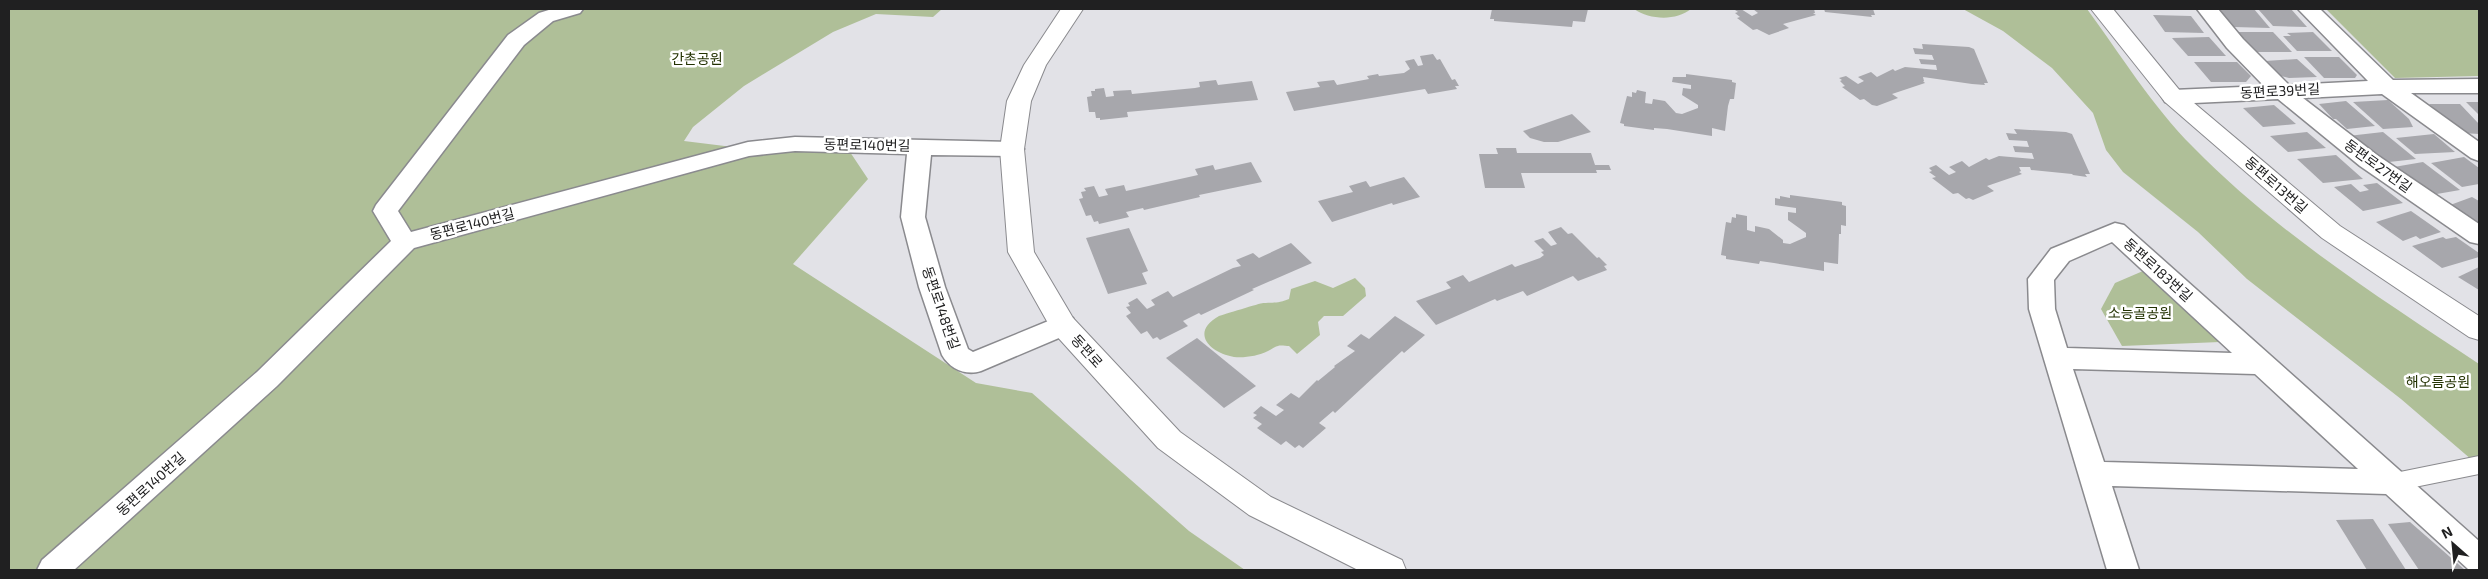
<svg xmlns="http://www.w3.org/2000/svg" width="2488" height="579" viewBox="0 0 2488 579" font-family="'Exo 2','Noto Sans KR',sans-serif">
<style>
.green{fill:#afbf98}
.building{fill:#a7a7ac}
.lines{fill:none;stroke-linecap:round;stroke-linejoin:round}
.pedestrian-casing{stroke:#8a8a8e;stroke-width:2}
.minor-casing{stroke:#8a8a8e;stroke-width:3}
.tertiary-casing{stroke:#8a8a8e;stroke-width:2}
.pedestrian{fill:#fff;fill-rule:evenodd}
.minor{fill:#fff;fill-rule:evenodd}
.tertiary{fill:#fff;fill-rule:evenodd}
.labels{text-anchor:middle;stroke-width:5;stroke-linejoin:round;paint-order:stroke}
.park-label{font-size:14px;fill:#233202;stroke:#fff}
.street-label{font-size:14px;fill:#202021;stroke:#fff}
</style>
<rect width="100%" height="100%" fill="#e2e2e7"/>
<g class="green">
<polygon points="9,9 942,9 933,17 876,14 833,32 744,86 693,127 684,141 749,149 846,146 868,179 793,264 976,383 1032,393 1189,531 1245,570 9,570"/>
<path d="M1634,9H1691C1676,21 1650,20 1634,9Z"/>
<path d="M1963,9H2087C2121,55 2152,106 2193,147C2277,233 2380,298 2479,364V466L2401,399L2247,279L2198,232L2123,172L2106,150L2093,113L2052,68L2003,31Z"/>
<polygon points="2326,9 2479,9 2479,76 2395,78"/>
<polygon points="2143,271 2220,342 2122,346 2101,309 2115,283"/>
<path d="M1355,278L1365,288L1366,296L1343,316H1324L1318,322L1320,335L1297,354L1289,346C1286,346 1280,345 1278,346C1275,346 1271,350 1268,351C1258,356 1245,358 1234,357C1209,353 1190,332 1219,316C1222,315 1261,303 1263,303C1276,302 1276,304 1289,299L1291,289L1315,281L1333,288Z"/>
</g>
<g class="building">
<polygon points="1492,9 1547,10 1588,9 1585,22 1573,21 1572,27 1494,21 1494,19 1490,19"/>
<polygon points="1741,9 1752,16 1758,13 1753,9 1814,9 1815,13 1813,13 1816,15 1783,24 1789,28 1769,35 1757,29 1753,30 1737,18 1740,17 1735,13 1738,12 1735,10"/>
<polygon points="1824,9 1873,9 1875,15 1871,15 1872,17 1825,12"/>
<polygon points="2219,9 2254,9 2270,28 2234,27"/>
<polygon points="2258,9 2291,9 2307,27 2273,26"/>
<polygon points="2153,15 2191,16 2204,33 2165,32"/>
<polygon points="2238,32 2273,32 2292,52 2256,52"/>
<polygon points="2313,32 2332,51 2297,51 2283,36 2291,36 2287,33"/>
<polygon points="2209,37 2226,56 2188,56 2172,38"/>
<polygon points="1922,44 1969,47 1974,49 1988,83 1984,83 1985,85 1972,84 1923,77 1924,81 1923,81 1925,83 1892,94 1898,98 1877,106 1872,105 1864,99 1860,100 1842,87 1845,86 1840,81 1842,80 1839,78 1846,76 1858,84 1864,81 1858,77 1871,72 1877,77 1893,69 1895,71 1905,67 1937,70 1936,65 1921,64 1919,59 1934,60 1932,55 1915,54 1913,48 1923,49"/>
<polygon points="1433,54 1437,60 1440,59 1452,80 1455,79 1459,86 1455,86 1457,89 1428,94 1425,89 1294,111 1286,92 1320,87 1317,82 1334,80 1337,85 1369,79 1367,76 1378,74 1379,76 1404,73 1410,69 1405,61 1414,59 1418,66 1423,65 1420,56"/>
<polygon points="2304,57 2339,57 2357,75 2355,78 2324,78"/>
<polygon points="2297,59 2317,77 2289,78 2281,76 2265,61"/>
<polygon points="2194,62 2237,62 2251,76 2246,82 2211,82"/>
<polygon points="1686,74 1732,80 1732,82 1736,83 1734,99 1730,99 1728,106 1725,131 1712,128 1712,136 1667,129 1654,128 1654,130 1624,126 1624,124 1620,123 1627,96 1632,97 1632,92 1636,93 1637,90 1646,92 1645,103 1652,104 1653,99 1665,101 1676,113 1682,114 1698,108 1698,105 1682,95 1683,88 1691,89 1691,85 1672,82 1673,77 1686,77"/>
<polygon points="1216,80 1218,85 1252,81 1258,100 1127,112 1128,117 1100,120 1100,118 1096,118 1095,112 1089,112 1087,97 1092,96 1091,91 1095,91 1095,89 1104,88 1106,97 1114,96 1113,91 1131,90 1132,94 1195,88 1200,87 1199,82"/>
<polygon points="2388,100 2409,119 2413,127 2383,129 2353,102"/>
<polygon points="2346,101 2375,126 2347,129 2336,119 2333,119 2319,104"/>
<polygon points="2466,102 2479,102 2479,115"/>
<polygon points="2429,104 2460,104 2479,124 2479,134 2462,133"/>
<polygon points="2274,105 2296,124 2263,127 2243,108"/>
<polygon points="1572,114 1591,132 1558,142 1544,142 1530,138 1523,131"/>
<polygon points="2014,129 2066,132 2072,134 2090,174 2085,174 2087,177 2073,175 2072,174 2031,170 2030,167 2019,167 2021,171 2019,172 2022,174 1987,186 1994,191 1973,200 1969,198 1966,199 1958,193 1953,194 1932,178 1936,177 1929,172 1932,171 1929,168 1936,165 1949,175 1956,172 1949,167 1962,161 1969,167 1986,158 1989,160 1999,156 2034,159 2032,153 2015,152 2013,146 2029,147 2027,141 2009,140 2006,133 2017,134"/>
<polygon points="2307,132 2326,148 2288,152 2270,136"/>
<polygon points="2383,132 2416,159 2380,163 2348,136"/>
<polygon points="2434,134 2455,152 2415,154 2396,138"/>
<polygon points="1496,148 1516,148 1517,153 1591,153 1595,165 1609,165 1611,170 1596,170 1597,173 1521,173 1525,188 1485,188 1479,154 1498,154"/>
<polygon points="2336,155 2363,179 2323,183 2297,159"/>
<polygon points="2464,157 2479,168 2479,184 2462,187 2431,163"/>
<polygon points="1251,162 1262,182 1199,195 1200,197 1144,210 1143,208 1126,212 1129,217 1099,224 1098,221 1094,222 1091,215 1086,216 1079,199 1083,198 1081,192 1086,191 1084,188 1094,186 1099,197 1108,195 1105,189 1124,185 1126,191 1198,175 1195,169 1213,165 1215,170"/>
<polygon points="2423,162 2460,190 2431,195 2394,167"/>
<polygon points="1404,177 1420,197 1393,205 1392,203 1332,222 1318,201 1353,192 1349,186 1366,181 1370,187"/>
<polygon points="2377,183 2403,203 2363,211 2334,187 2351,184 2360,192 2369,190 2363,185"/>
<polygon points="1790,195 1842,202 1842,205 1846,206 1846,226 1841,225 1841,234 1839,234 1838,264 1824,262 1824,271 1774,263 1760,261 1759,264 1726,259 1726,256 1721,255 1726,222 1731,223 1732,217 1736,218 1736,214 1747,216 1747,230 1755,232 1755,226 1769,229 1783,240 1783,243 1790,244 1806,237 1806,233 1788,220 1788,212 1796,213 1796,208 1775,205 1775,198 1780,199 1780,196 1790,198"/>
<polygon points="2472,197 2479,201 2479,226 2473,228 2442,208"/>
<polygon points="2411,211 2441,232 2420,239 2416,236 2403,241 2376,222"/>
<polygon points="1561,227 1568,234 1572,233 1597,258 1599,257 1607,265 1604,266 1607,270 1578,281 1573,276 1527,296 1523,291 1497,301 1495,299 1436,325 1416,301 1451,288 1446,282 1463,275 1469,282 1512,264 1515,267 1540,258 1544,255 1541,252 1544,251 1534,241 1543,238 1551,246 1557,244 1548,232"/>
<polygon points="1129,228 1148,271 1142,273 1147,284 1108,294 1086,238"/>
<polygon points="2443,237 2446,239 2456,237 2479,253 2479,257 2442,268 2412,246"/>
<polygon points="1291,243 1312,263 1252,289 1254,290 1201,315 1199,313 1183,321 1188,326 1160,340 1157,337 1153,339 1147,331 1141,334 1126,316 1131,313 1126,307 1130,306 1128,303 1137,298 1147,309 1155,305 1151,300 1168,291 1173,297 1233,268 1241,266 1236,260 1253,253 1259,258"/>
<polygon points="2479,267 2479,290 2458,277"/>
<polygon points="1395,316 1425,335 1404,353 1402,351 1335,413 1333,411 1319,423 1326,428 1303,448 1299,445 1295,448 1286,441 1281,445 1257,428 1262,424 1253,418 1257,415 1253,413 1261,406 1276,416 1284,410 1276,405 1291,393 1299,398 1317,380 1318,381 1335,367 1334,366 1355,351 1347,346 1361,334 1369,339"/>
<polygon points="1197,338 1256,386 1224,408 1166,358"/>
<polygon points="2373,519 2406,570 2367,570 2336,520"/>
<polygon points="2410,522 2465,570 2419,570 2388,524"/>
</g>
<g class="lines">
<defs>
<polygon id="pedestrian" points="2479,456 2479,474 2395,491 2387,489 2384,482 2387,475 2395,473"/>
<g id="minor">
<path d="M552,9H583L580,13L553,21L524,45L398,211L411,232L748,142L795,137L1012,142L1020,144L1024,149L1020,154L1012,156L931,155L925,217L945,287L968,349L973,352L1063,315L1073,318L1076,325L1073,332L981,371C966,376 950,369 942,355L919,287L901,217L907,154L795,151L749,156L414,248L277,386L74,570H37L42,560L257,372L391,241L373,211L376,205L508,35L539,13Z"/>
<polygon points="2197,9 2218,9 2243,39 2289,85 2368,81 2298,9 2320,9 2393,80 2479,79 2479,93 2411,93 2479,142 2479,161 2471,158 2382,94 2303,98 2377,155 2479,224 2479,244 2470,242 2360,166 2278,99 2173,104 2165,102 2162,97 2165,92 2173,90 2264,86 2227,48"/>
<path d="M2115,223L2124,225L2479,541V570L2468,569L2386,494L2112,486L2139,570H2107L2029,309L2028,279L2051,249ZM2112,242L2232,353L2067,348L2055,309L2054,280L2069,261ZM2073,369L2255,374L2358,469L2104,462Z"/>
</g>
<g id="tertiary">
<polygon points="1061,9 1083,9 1046,65 1031,101 1024,149 1034,252 1073,318 1180,432 1271,497 1402,560 1406,570 1358,570 1249,515 1158,448 1053,332 1008,252 1000,149 1007,101 1024,65"/>
<polygon points="2091,9 2113,9 2181,92 2340,226 2479,316 2479,340 2469,337 2322,238 2165,102"/>
</g>
</defs>
<use href="#pedestrian" class="pedestrian-casing"/>
<use href="#minor" class="minor-casing"/>
<use href="#tertiary" class="tertiary-casing"/>
<use href="#pedestrian" class="pedestrian"/>
<use href="#minor" class="minor"/>
<use href="#tertiary" class="tertiary"/>
</g>
<g class="labels">
<g class="park-label">
<text x="697" y="64">간촌공원</text>
<text x="2140" y="318">소능골공원</text>
<text x="2438" y="387">해오름공원</text>
</g>
<g class="street-label">
<text transform="translate(2280 91) rotate(-3)" y="5">동편로39번길</text>
<text transform="translate(867 145) rotate(1)" y="5">동편로140번길</text>
<text transform="translate(2378 166) rotate(36)" y="5">동편로27번길</text>
<text transform="translate(2276 185) rotate(41)" y="5">동편로13번길</text>
<text transform="translate(472 224) rotate(-15)" y="5">동편로140번길</text>
<text transform="translate(2158 270) rotate(42)" y="5">동편로183번길</text>
<text transform="translate(941 308) rotate(71)" y="5">동편로148번길</text>
<text transform="translate(1087 351) rotate(48)" y="5">동편로</text>
<text transform="translate(151 484) rotate(-42)" y="5">동편로140번길</text>
</g>
</g>
<rect width="2488" height="579" fill="none" stroke="#202021" stroke-width="20"/>
<g transform="translate(2453 544) rotate(333)" stroke="#ffffff" stroke-width="4" paint-order="stroke">
<path d="M0-4L9 19L0 12L-9 19Z" fill="#202021"/>
<text y="-8" font-size="14" font-weight="bold" text-anchor="middle" fill="#202021">N</text>
</g>
</svg>
